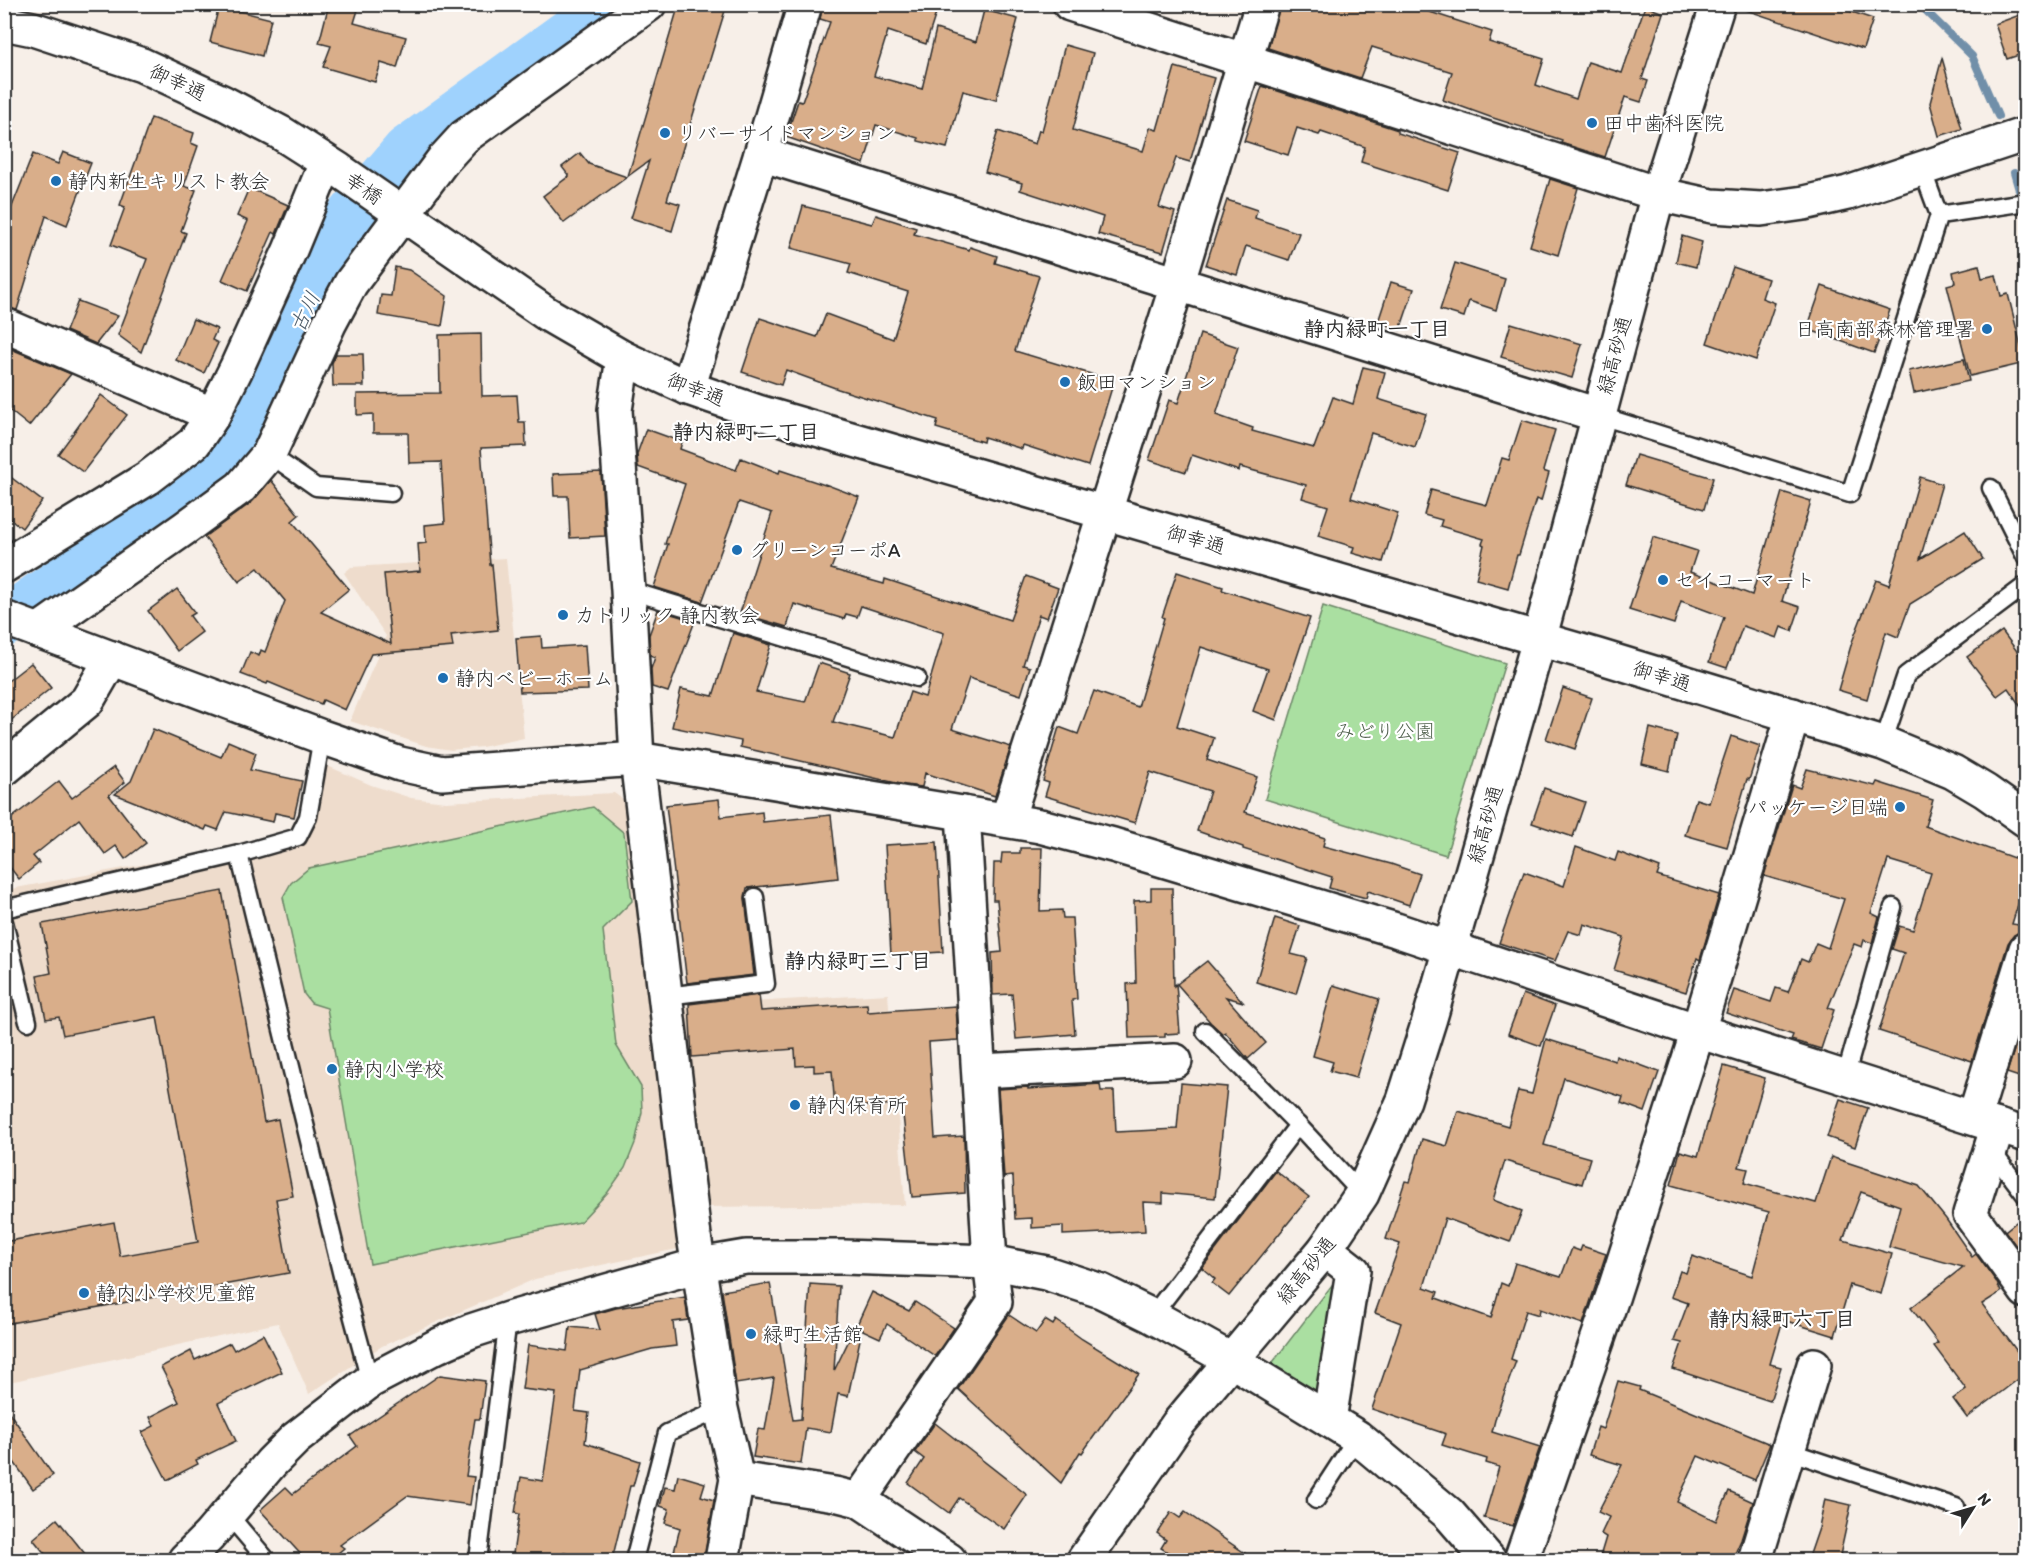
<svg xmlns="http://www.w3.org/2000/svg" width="2030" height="1565" viewBox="0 0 2030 1565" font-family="Itim,'Klee One',sans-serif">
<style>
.built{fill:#eedccc}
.green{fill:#aadfa1;stroke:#6a8566;stroke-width:1.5}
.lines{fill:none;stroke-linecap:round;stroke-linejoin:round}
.stream{stroke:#718fa9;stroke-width:8}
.river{stroke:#9fd2fd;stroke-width:50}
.building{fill:#d9ae8a;stroke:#2b2b2b;stroke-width:1.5}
.service-casing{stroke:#2b2b2b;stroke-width:21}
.minor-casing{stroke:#2b2b2b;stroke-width:38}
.tertiary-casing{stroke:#2b2b2b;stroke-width:38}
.service{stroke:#fff;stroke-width:16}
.minor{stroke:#fff;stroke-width:33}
.tertiary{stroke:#fff;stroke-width:33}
.poi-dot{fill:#1f6fb2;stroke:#fff;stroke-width:2}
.labels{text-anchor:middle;stroke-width:4.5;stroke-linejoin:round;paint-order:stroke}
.street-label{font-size:20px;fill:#2b2b2b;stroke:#fff}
.poi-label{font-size:20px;fill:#2b2b2b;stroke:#fff;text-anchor:start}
.park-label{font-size:20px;fill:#51614e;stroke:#fff}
.water-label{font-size:21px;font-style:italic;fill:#4e5d6a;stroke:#fff}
.neighbourhood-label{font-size:21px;font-weight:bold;fill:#2b2b2b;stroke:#fff}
</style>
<rect width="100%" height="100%" fill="#f7efe8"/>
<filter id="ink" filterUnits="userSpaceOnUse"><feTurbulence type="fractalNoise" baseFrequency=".0167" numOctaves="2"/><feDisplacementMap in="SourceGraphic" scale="12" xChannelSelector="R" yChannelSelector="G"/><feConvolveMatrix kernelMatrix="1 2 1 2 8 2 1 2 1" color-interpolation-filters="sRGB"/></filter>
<g filter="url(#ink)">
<g class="built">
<polygon points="506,558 524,738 482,747 451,750 426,746 350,721 386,636 344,573 351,567"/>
<polygon points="314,760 371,785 411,798 446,802 614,793 628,803 682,1248 535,1279 382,1346 309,1394 278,1323 5,1383 5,890 264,842 299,827"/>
<polygon points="888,994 905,1205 704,1207 682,1006"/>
</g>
<g class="green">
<polygon points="1323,606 1505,663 1446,855 1265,799"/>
<polygon points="593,807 624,833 632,901 603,930 616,1045 641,1087 642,1112 635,1143 625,1168 608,1192 580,1222 370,1264 327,1008 311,1003 304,994 283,897 291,883 309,868"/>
<polygon points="1342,1272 1320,1397 1270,1366"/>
</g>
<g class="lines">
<g class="stream">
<polyline points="1919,4 1972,56 1998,116"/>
<polyline points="2014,173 2026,214"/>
</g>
<polyline class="river" points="4,622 41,596 202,488 225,462 251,417 310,306 343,226 407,151 610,4"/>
</g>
<g class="building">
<polygon points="329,4 358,10 354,23 406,37 397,68 381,63 375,82 323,67 331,46 319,43"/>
<polygon points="679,4 727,4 667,200 680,204 672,231 631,218 649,161 628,176"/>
<polygon points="823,4 939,4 926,44 888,31 874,76 922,89 936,29 976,42 984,10 1018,19 996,100 963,91 947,148 918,141 918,138 876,125 864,164 786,137 798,101 802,102 830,22 820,19"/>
<polygon points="1280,4 1405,4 1492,32 1489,42 1544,59 1536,85 1576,99 1588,62 1622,73 1645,6 1663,13 1642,79 1648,81 1641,102 1625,97 1605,157 1561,143 1562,140 1490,117 1443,100 1452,72 1372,47 1360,78 1268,48"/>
<polygon points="1743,4 1828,4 1873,19 1863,49 1743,9"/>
<polygon points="219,6 271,19 262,56 210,42"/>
<polygon points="2025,13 2025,53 2007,59 1995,24"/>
<polygon points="1065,45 1093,53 1073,130 1143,151 1150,128 1157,130 1175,67 1214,78 1190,162 1176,158 1159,207 1175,212 1163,252 1098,234 1103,217 1020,190 1022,183 985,172 998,131 1035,144 1039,130 1042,131"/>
<polygon points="1942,58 1962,129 1939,136 1930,103"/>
<polygon points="1262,86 1398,130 1398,133 1460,153 1448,190 1361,162 1365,147 1321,132 1319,135 1297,128 1288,155 1244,141"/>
<polygon points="151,118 194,133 191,143 198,146 184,186 196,190 181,231 186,233 141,352 118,335 147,259 111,245 125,207 120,205"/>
<polygon points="63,152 91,163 67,225 46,216 17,310 4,307 4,206 11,209 33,154 58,164"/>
<polygon points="580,153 589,164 627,177 564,223 543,196 569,176 562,167"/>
<polygon points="1550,179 1578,188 1558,255 1530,246"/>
<polygon points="249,188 288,205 276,234 273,232 247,291 222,280 248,221 237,216"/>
<polygon points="1227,200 1257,210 1255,218 1299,233 1289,260 1246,246 1237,275 1206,265"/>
<polygon points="803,206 872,224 876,215 916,228 914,234 969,250 970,247 997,256 995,263 1039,276 1015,351 1114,381 1088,466 1023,445 1022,449 984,437 983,442 936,428 938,420 838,389 786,370 781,385 742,372 760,318 817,337 826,314 893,339 908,292 848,273 851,264 791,248"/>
<polygon points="1682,236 1702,242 1696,267 1676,262"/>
<polygon points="1455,263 1505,279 1496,310 1469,301 1464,317 1440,310"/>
<polygon points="1979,265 1982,278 1996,275 2001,296 2008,294 2025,363 1970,376 1947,285 1955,283 1953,272"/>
<polygon points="395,267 409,270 447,296 442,326 378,315 381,295 391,296"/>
<polygon points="1733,267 1768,279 1762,298 1775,303 1756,360 1707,343"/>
<polygon points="1391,282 1414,289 1400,330 1378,322"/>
<polygon points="1822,286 1890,310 1874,353 1807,329"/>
<polygon points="78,301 118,316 96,344 66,331"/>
<polygon points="193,319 217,329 212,340 218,343 204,373 176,360"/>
<polygon points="1511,323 1582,344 1572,378 1501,357"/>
<polygon points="481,334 482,396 517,395 519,422 525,422 526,446 481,448 490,565 492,564 498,630 451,635 453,647 371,654 345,710 323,700 321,704 268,682 267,684 241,674 250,652 259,656 261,650 265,652 285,601 258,568 239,582 204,537 252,502 271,480 299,515 292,521 349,589 321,612 391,644 384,574 420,571 418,544 426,543 425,525 445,523 441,462 409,463 408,433 373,433 373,414 357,415 357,394 440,393 439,335"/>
<polygon points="1200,334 1238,347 1216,415 1253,428 1252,431 1314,448 1333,397 1353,404 1363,367 1385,372 1378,399 1426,414 1415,447 1371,433 1351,498 1398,513 1383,562 1352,553 1354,547 1318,536 1328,506 1302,498 1306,485 1240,467 1239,471 1192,455 1186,472 1149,460 1169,400 1178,403"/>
<polygon points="4,346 71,374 29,426 4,406"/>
<polygon points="336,354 363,354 364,386 333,386 332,363"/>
<polygon points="1964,359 1969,381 1914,393 1909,371"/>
<polygon points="101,395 127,415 83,472 58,454"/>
<polygon points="1522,420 1555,430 1543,471 1549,473 1541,501 1536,499 1519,555 1517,555 1508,588 1476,579 1484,545 1482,544 1484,539 1440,526 1442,520 1424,515 1431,490 1487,505 1502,458 1509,460"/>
<polygon points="646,429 682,442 680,449 736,470 741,458 779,473 780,470 825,485 825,484 859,497 831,569 884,584 885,579 1010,620 1026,576 1058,588 1047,618 1039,615 1023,665 1030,667 1021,695 969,678 952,729 1011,747 995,796 925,773 922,787 905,785 740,747 741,741 672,727 681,689 713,696 733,633 771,645 756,692 805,702 819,663 850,673 833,722 895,737 910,692 925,697 944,633 861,606 857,617 846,614 844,619 794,604 787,627 740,613 772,513 739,502 702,602 654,587 668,544 665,544 685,484 638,467 637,454"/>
<polygon points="1636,455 1713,478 1704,509 1626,485"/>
<polygon points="4,472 42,501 22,528 4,514"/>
<polygon points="601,472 605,536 570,538 568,496 554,496 553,474"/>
<polygon points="1920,477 1942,484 1920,559 1965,531 1983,559 1910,604 1898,637 1886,632 1867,699 1838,690 1852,642 1876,580 1889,585"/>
<polygon points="1782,492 1811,501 1782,601 1800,607 1792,631 1781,627 1777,638 1743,626 1727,668 1709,662 1724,617 1681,601 1674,624 1629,610 1653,537 1697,551 1690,572 1752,595"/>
<polygon points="1177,572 1223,587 1222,590 1310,618 1276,720 1253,711 1268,669 1201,647 1177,726 1214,738 1207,760 1257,777 1245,812 1325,838 1323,846 1391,864 1420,874 1409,905 1368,891 1366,898 1329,888 1332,877 1243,849 1243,847 1197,831 1210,791 1150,772 1135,823 1045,796 1049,783 1043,781 1059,727 1078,734 1094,691 1138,707 1164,618 1162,617"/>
<polygon points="177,589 195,613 190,616 202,632 177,651 148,611"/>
<polygon points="658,610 695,621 668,692 652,687 651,669 655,657 650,655 649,635"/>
<polygon points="2002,631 2025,662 2025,713 2008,688 1997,696 1967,657"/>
<polygon points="541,636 542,648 585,645 588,690 520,692 516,638"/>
<polygon points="31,663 51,688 4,726 4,684"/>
<polygon points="1563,688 1592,698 1575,749 1546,739"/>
<polygon points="1650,728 1677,735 1669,771 1642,764"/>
<polygon points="153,729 221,757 228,741 256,753 250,770 302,781 294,817 275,813 273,822 226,812 218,830 207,826 205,830 115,794 131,781"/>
<polygon points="1731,736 1760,746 1749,780 1747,779 1727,847 1685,835 1696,799 1709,803"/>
<polygon points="114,767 125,782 109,795 146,843 125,859 116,846 105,854 79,819 33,856 39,863 19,879 4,860 4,824 59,781 72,798"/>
<polygon points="1807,769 1875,786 1877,782 1933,800 1925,826 2025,862 2025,882 2012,924 2025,926 2025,931 2014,935 2008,943 1972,1061 1879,1031 1904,953 1892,949 1899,926 1913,930 1931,873 1888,860 1871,913 1879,917 1872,943 1864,940 1862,947 1854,944 1828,1008 1834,1010 1821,1049 1791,1040 1793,1035 1726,1013 1734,990 1771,1002 1776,988 1788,992 1801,959 1808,962 1816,943 1828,948 1844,899 1764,876 1792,785 1800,788"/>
<polygon points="1544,788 1585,802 1573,837 1532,823"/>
<polygon points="719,799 721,817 762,812 763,822 831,815 838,878 747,888 745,898 754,975 687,983 666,805"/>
<polygon points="937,842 943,952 891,955 885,845"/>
<polygon points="1576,847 1615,861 1618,852 1660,868 1657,876 1719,895 1700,960 1697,958 1686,992 1614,970 1624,937 1584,924 1581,935 1568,931 1555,961 1499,943 1524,872 1564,886"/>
<polygon points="1020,848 1042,848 1040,911 1062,910 1063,918 1072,918 1077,999 1072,1000 1075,1034 1016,1039 1012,994 993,995 992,953 1002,952 997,900 993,900 994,863 1001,863 1002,853 1020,853"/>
<polygon points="1151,888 1172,888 1174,986 1176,984 1180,1033 1165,1034 1165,1037 1129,1038 1127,984 1136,983 1134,901 1151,900"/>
<polygon points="222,891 264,1122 278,1119 293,1196 276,1199 289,1273 4,1324 4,1242 114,1222 120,1256 198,1242 157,1017 63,1035 59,1017 46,1019 37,976 51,973 42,924"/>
<polygon points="1275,918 1300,926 1291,954 1307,958 1296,994 1256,982"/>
<polygon points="1207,961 1243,1002 1226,997 1266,1043 1248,1059 1225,1032 1223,1034 1211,1023 1177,984"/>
<polygon points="1333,985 1379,999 1356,1078 1330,1071 1333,1062 1313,1056"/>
<polygon points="1523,994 1555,1006 1541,1046 1508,1034"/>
<polygon points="759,995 761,1011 867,1004 868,1012 956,1006 958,1040 929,1042 935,1138 964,1136 965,1193 912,1197 902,1106 898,1106 898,1104 835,1108 832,1071 814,1072 814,1065 796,1066 795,1049 692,1057 689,1004"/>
<polygon points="2025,1014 2025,1079 2007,1073"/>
<polygon points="1546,1039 1615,1061 1616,1056 1659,1072 1645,1112 1621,1103 1623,1097 1564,1078 1544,1145 1590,1158 1582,1184 1505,1161 1493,1200 1522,1211 1510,1242 1445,1218 1424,1287 1438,1292 1436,1298 1491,1318 1501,1283 1508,1286 1515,1263 1561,1277 1572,1248 1580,1251 1582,1246 1606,1254 1583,1324 1540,1309 1539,1315 1526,1311 1511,1359 1516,1361 1496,1416 1492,1432 1540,1447 1513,1526 1484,1518 1499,1467 1486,1463 1487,1459 1442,1445 1446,1434 1372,1409 1401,1323 1375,1313 1400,1244 1386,1239 1405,1181 1410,1182 1422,1139 1447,1146 1458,1111 1508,1126 1518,1091 1532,1094"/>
<polygon points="1724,1066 1765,1078 1739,1167 1748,1169 1744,1183 1816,1203 1831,1157 1919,1186 1946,1219 1972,1257 1976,1254 1996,1281 2001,1292 1982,1304 2025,1362 2025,1374 1967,1418 1953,1399 1966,1389 1934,1346 1938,1343 1911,1308 1963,1267 1889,1247 1900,1206 1861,1192 1843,1240 1892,1254 1881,1294 1850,1285 1835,1336 1783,1320 1770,1364 1781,1367 1770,1401 1673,1369 1682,1343 1674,1341 1688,1303 1671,1297 1680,1271 1686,1273 1692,1256 1752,1276 1769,1212 1671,1185 1680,1151 1698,1156"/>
<polygon points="1181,1083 1227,1087 1215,1198 1163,1193 1163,1203 1143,1202 1145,1231 1063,1235 1063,1226 1032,1228 1032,1218 1015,1219 1013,1176 1004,1177 998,1089 1028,1087 1028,1089 1100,1084 1101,1091 1114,1091 1116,1132 1177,1129"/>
<polygon points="1840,1099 1868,1108 1855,1147 1827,1137"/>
<polygon points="1276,1171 1309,1197 1229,1296 1212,1283 1215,1279 1202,1268"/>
<polygon points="2025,1215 2025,1258 2005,1231"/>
<polygon points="770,1283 793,1420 801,1419 810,1284 839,1286 834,1371 853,1332 861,1335 848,1396 838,1394 831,1432 806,1428 801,1464 753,1457 758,1429 765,1430 774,1378 736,1384 722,1291"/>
<polygon points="872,1292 909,1311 915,1302 954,1328 935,1356 887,1324 880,1338 856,1327"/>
<polygon points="685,1297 688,1320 673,1322 676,1346 652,1349 580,1370 575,1411 589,1413 585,1443 640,1461 633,1486 630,1486 612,1560 594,1560 564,1553 563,1560 512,1560 519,1514 515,1513 521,1477 543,1481 556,1393 522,1389 528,1345 567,1351 570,1327 600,1330 595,1314 616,1308"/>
<polygon points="1009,1315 1036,1333 1045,1320 1053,1325 1056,1320 1082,1339 1139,1374 1082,1453 1080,1452 1061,1483 958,1389"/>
<polygon points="263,1334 282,1372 218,1403 236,1441 196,1460 198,1464 167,1480 142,1432 154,1426 150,1417 179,1402 161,1367 191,1351 195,1360 230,1343 234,1350"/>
<polygon points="440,1375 485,1381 480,1419 475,1419 466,1476 474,1477 470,1505 407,1496 340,1545 344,1548 330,1560 306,1560 260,1510 286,1487 293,1494 357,1446 350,1436"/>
<polygon points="1618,1381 1640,1387 1639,1390 1770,1444 1755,1480 1698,1456 1677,1502 1716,1521 1729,1491 1753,1502 1741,1540 1732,1560 1599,1560 1606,1537 1601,1534 1609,1517 1598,1512 1622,1465 1589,1455 1598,1427 1603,1429"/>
<polygon points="4,1405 53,1475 33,1489 4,1448"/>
<polygon points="935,1423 1027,1495 1004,1529 959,1498 949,1513 908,1483 924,1459 915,1452"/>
<polygon points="678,1475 705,1483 701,1496 714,1500 704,1560 672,1560 680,1528 665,1523 669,1509 660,1506 665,1487 675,1489"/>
<polygon points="1825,1499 1851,1505 1839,1560 1808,1560 1819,1528"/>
<polygon points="1171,1512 1180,1518 1185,1512 1255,1560 1181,1560 1161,1548 1166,1540 1157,1533"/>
<polygon points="57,1519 90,1560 50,1560 33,1539"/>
</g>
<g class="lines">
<defs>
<g id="service">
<polyline points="1939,215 2026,202"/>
<polyline points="1598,415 1850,494 1939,215 1922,169"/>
<polyline points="269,454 316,487 391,493"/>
<polyline points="1991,488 2026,558"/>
<polyline points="628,590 917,678"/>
<polyline points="322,737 308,817 298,837 239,854 345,1288 370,1381"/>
<polyline points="1883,743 1906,675 2026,585"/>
<polyline points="4,909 239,854"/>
<polyline points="4,922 28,1022"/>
<polyline points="666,996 766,984 755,897"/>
<polyline points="1205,1031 1298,1125"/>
<polyline points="1845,1078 1893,907"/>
<polyline points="1991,1150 2026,1196"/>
<polyline points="1152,1316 1298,1125 1362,1194"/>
<polyline points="1788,1451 1956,1507"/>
<polyline points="1316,1500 1357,1437"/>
<polyline points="228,1514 267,1560"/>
<polyline points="478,1560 508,1319"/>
<polyline points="634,1560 667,1433 721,1409"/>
</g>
<g id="minor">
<polyline points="761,154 1598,415"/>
<polyline points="4,325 213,415"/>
<polyline points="623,358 615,410 628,590 637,759 694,1236 721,1409 737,1479 722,1560"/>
<polyline points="688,388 761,154 805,4"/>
<polyline points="4,566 148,478 194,443 213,415 236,369 290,250 326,163"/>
<polyline points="38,631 185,528 241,487 269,454 329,324 351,283 443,160 464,137 649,4"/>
<polyline points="4,769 87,701 112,658"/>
<polyline points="1007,820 1177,285 1262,4"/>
<polyline points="979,1071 1175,1061"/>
<polyline points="1974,1118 2026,949"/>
<polyline points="1998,1126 1970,1214 2026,1291"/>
<polyline points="1325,1249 1353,1271 1329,1420"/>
<polyline points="737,1479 835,1494 859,1500 949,1560"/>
<polyline points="859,1500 995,1302 990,1262 963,813"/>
<polyline points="185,1560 209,1536 271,1463 295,1439 370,1381 437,1346 471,1331 508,1319 699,1265 746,1257 844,1257 990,1262 1046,1273 1101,1291 1152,1316 1231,1360 1357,1437 1449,1514 1489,1560"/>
<polyline points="1521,1560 1613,1295 1698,1031 1793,715"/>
<polyline points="1755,1560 1814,1365"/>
</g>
<g id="tertiary">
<polyline points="1070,4 1658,194 1712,206 1761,209 1804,203 1848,193 2026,134"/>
<polyline points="4,23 33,29 142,65 224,103 281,133 339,170 547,314 623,358 688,388 758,412 1598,656 1883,743 1953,772 1985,791 2026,820"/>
<polyline points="4,618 322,737 400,764 442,773 637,759 1040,826 1113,845 1396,930 1698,1031 2026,1135"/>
<polyline points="1084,1560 1178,1424 1325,1249 1362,1194 1404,1100 1430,1018 1539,640 1658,194 1718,4"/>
</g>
</defs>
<use href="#service" class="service-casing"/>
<use href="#minor" class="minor-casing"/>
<use href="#tertiary" class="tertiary-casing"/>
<use href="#service" class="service"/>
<use href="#minor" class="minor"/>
<use href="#tertiary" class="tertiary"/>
</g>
</g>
<g class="poi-dot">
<circle cx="1592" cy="123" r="6"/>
<circle cx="665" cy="133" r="6"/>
<circle cx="56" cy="181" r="6"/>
<circle cx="1987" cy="329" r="6"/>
<circle cx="1065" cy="382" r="6"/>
<circle cx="737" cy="550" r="6"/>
<circle cx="1663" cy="580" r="6"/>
<circle cx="563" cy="615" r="6"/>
<circle cx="443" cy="678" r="6"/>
<circle cx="1900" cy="807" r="6"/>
<circle cx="332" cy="1069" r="6"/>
<circle cx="795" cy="1105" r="6"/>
<circle cx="84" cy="1293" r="6"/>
<circle cx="751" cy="1334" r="6"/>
</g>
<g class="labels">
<g class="street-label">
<text transform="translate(178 82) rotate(25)" y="7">御幸通</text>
<text transform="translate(364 188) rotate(35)" y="7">幸橋</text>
<text transform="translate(1614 355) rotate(-75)" y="7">緑高砂通</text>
<text transform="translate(696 389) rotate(21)" y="7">御幸通</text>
<text transform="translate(1196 539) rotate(16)" y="7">御幸通</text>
<text transform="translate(1662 676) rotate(17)" y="7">御幸通</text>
<text transform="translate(1485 824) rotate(-74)" y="7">緑高砂通</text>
<text transform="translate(1306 1270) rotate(-51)" y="7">緑高砂通</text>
</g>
<g class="poi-label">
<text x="1604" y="130">田中歯科医院</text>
<text x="677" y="140">リバーサイドマンション</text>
<text x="68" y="188">静内新生キリスト教会</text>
<text x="1975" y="336" text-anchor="end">日高南部森林管理署</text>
<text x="1077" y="389">飯田マンション</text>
<text x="749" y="557">グリーンコーポA</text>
<text x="1675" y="587">セイコーマート</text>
<text x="575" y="622">カトリック 静内教会</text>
<text x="455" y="685">静内ベビーホーム</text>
<text x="1888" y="814" text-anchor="end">パッケージ日端</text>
<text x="344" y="1076">静内小学校</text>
<text x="807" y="1112">静内保育所</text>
<text x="96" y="1300">静内小学校児童館</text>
<text x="763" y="1341">緑町生活館</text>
</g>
<g class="park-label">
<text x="1385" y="738">みどり公園</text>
</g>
<g class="water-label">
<text transform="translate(305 312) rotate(-64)" y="7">古川</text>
</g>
<g class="neighbourhood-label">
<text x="1377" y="336">静内緑町一丁目</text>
<text x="746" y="439">静内緑町二丁目</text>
<text x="858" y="968">静内緑町三丁目</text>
<text x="1782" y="1326">静内緑町六丁目</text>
</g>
</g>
<rect width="2030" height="1565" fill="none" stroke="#fff" stroke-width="24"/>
<rect x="12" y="12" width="2006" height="1541" fill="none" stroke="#2b2b2b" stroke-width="2" filter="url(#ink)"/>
<g transform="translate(1973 1508) rotate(53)" stroke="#ffffff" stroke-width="4.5" paint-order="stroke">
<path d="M0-4.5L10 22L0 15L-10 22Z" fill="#2b2b2b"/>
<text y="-9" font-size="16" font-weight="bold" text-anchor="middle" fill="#2b2b2b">N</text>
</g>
</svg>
